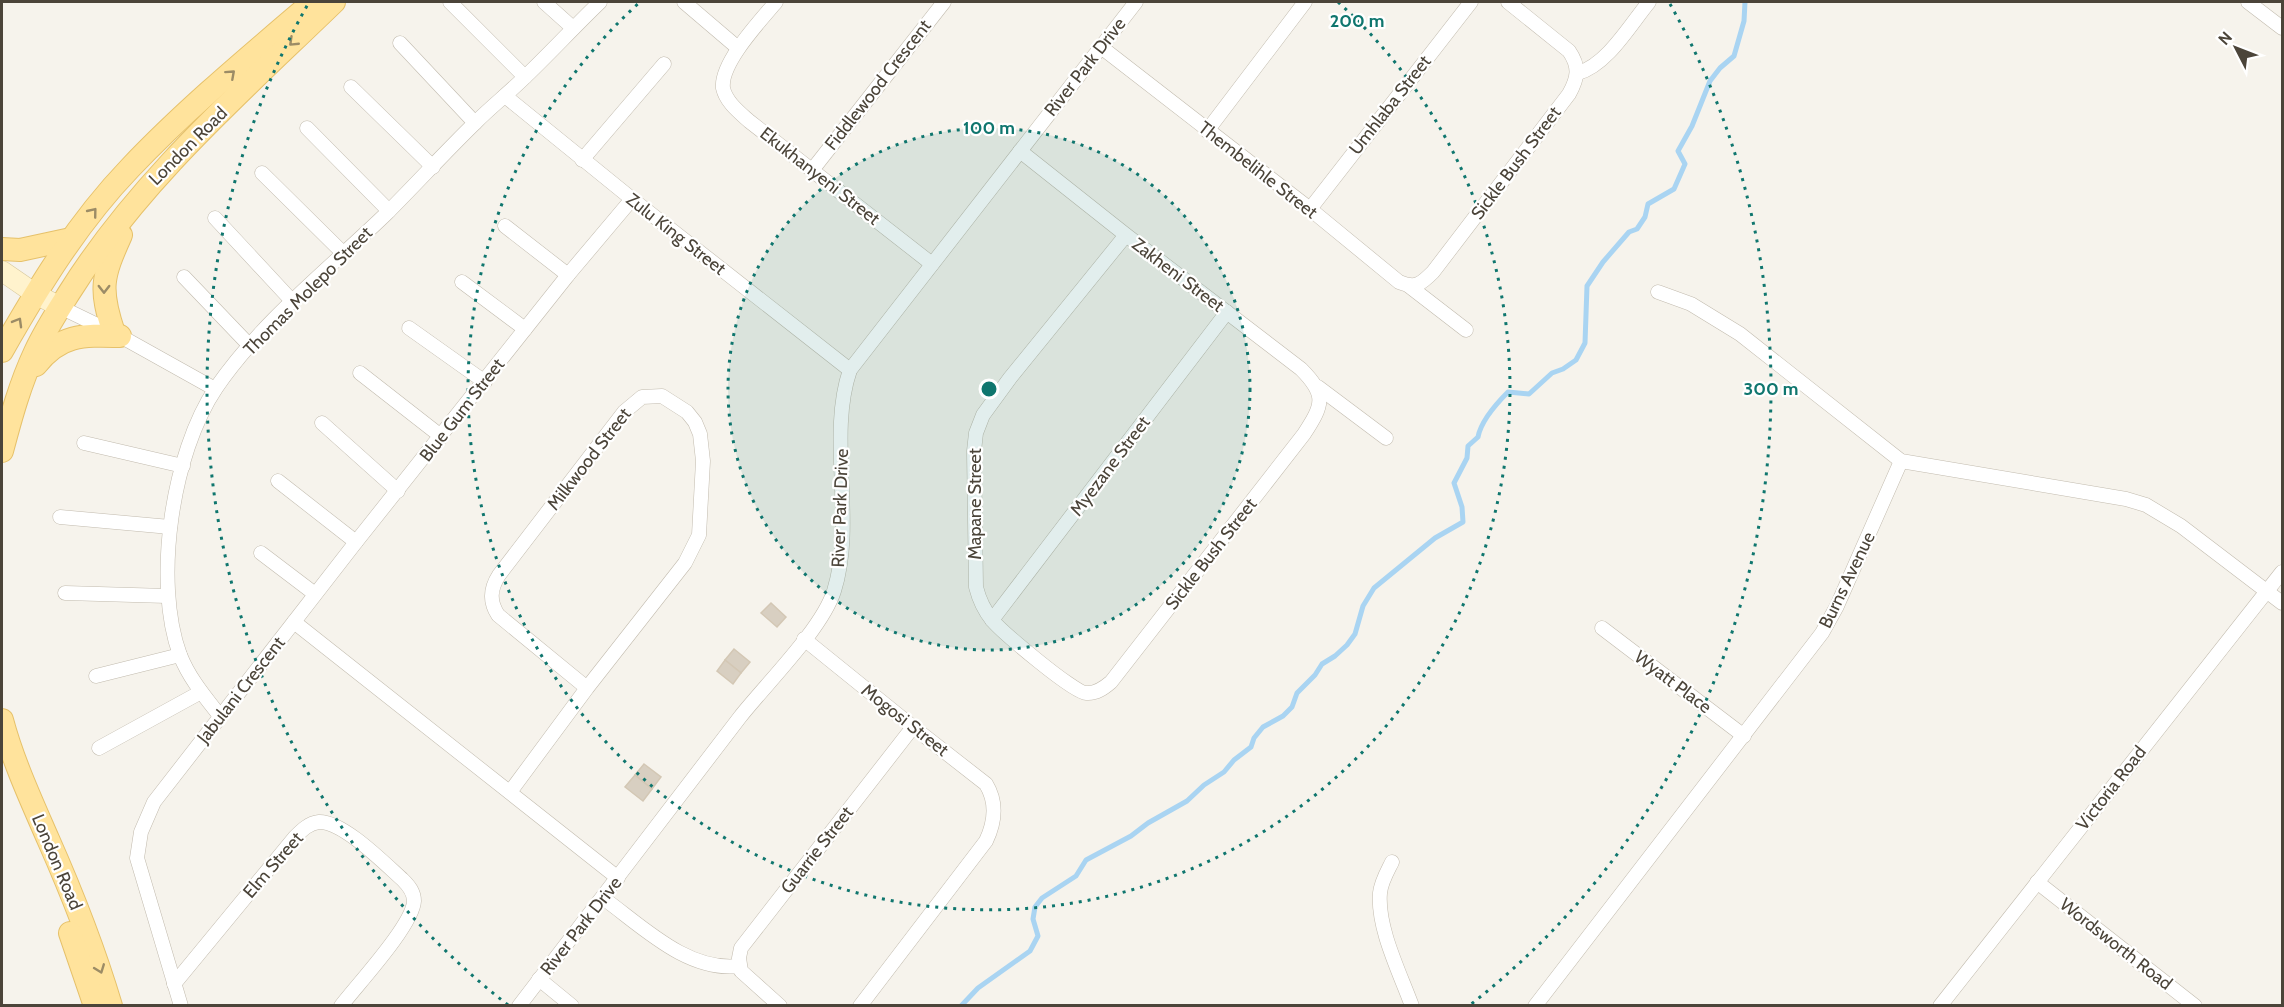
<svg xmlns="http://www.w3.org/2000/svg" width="2284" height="1007" viewBox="0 0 2284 1007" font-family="Cabin,sans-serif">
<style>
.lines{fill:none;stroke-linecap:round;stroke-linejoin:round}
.stream{stroke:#a9d4f2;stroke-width:5}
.building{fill:#d8cfc1;stroke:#d3c7b4;stroke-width:1.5}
.street-casing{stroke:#c2bbae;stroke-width:15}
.secondary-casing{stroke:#d6c79b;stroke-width:21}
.primary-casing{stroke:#e6c16a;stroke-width:24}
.street{stroke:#fff;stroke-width:14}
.secondary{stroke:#fff3cd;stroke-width:20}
.primary{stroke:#ffe39c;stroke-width:22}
.oneway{stroke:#9c8c66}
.ring{fill:none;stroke:#0f766e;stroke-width:3;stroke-dasharray:3 6}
.labels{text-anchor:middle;stroke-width:4.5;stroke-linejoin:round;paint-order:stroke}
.street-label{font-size:18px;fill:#4b4439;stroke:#fff}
.centre{fill:#0f766e;stroke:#fff;stroke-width:3}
.ring-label{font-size:18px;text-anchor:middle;font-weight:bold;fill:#0f766e;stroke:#fff;stroke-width:4.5;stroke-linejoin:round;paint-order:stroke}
</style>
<rect width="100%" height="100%" fill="#f6f3ec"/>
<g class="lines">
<path class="stream" d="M961,1006L978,988L1030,951L1038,936L1033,919L1035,907L1042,898L1076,876L1086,860L1131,836L1148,823L1187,801L1204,785L1224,772L1234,760L1251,747L1254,738L1263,727L1283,716L1292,707L1297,693L1315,675L1322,664L1335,656L1347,645L1355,634L1363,606L1374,588L1435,538L1463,522L1462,507L1454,483L1467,458L1468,446L1478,437C1481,421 1496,404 1508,392L1529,394L1552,373L1563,369L1576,360L1585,343L1587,286L1603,262L1629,232L1637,229L1645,217L1648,204L1674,189L1685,164L1678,151L1692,126L1710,81L1720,68L1734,56L1744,21L1745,2"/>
</g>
<g class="building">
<polygon points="771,603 786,617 777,627 761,613"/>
<polygon points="734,649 750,662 741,673 725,660"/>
<polygon points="725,660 741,673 733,684 717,671"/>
<polygon points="644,764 661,777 652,789 635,775"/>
<polygon points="635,775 652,789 643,801 625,787"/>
</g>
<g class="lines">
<defs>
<g id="street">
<polyline points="450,2 525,77"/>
<polyline points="544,2 573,28"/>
<polyline points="684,2 738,48"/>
<path d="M776,2C761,20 720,63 723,88C726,102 739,112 749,121L932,264"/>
<polyline points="2248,2 2282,28"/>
<polyline points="400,43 475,123"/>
<path d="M1101,47L1310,209L1399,282C1416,289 1421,284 1433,272L1569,94C1578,78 1580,67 1569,51L1508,2"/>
<path d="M1578,73C1607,65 1630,25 1649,2"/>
<polyline points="351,87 433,167"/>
<polyline points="505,96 632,199 850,370"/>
<polyline points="307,128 389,211"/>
<polyline points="1207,131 1305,2"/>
<path d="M1020,151L1126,235L1301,369C1327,395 1323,405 1304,434L1111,682C1104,688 1096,694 1086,693C1074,693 1002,632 992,620C984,610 979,599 976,587L974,451L976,433L983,415L1010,378L1126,235"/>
<polyline points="582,160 664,64"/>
<polyline points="813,169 944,2"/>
<polyline points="262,173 344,254"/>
<polyline points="1310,209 1471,2"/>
<polyline points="215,218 293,302"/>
<polyline points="505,226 568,275"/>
<polyline points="184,277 250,346"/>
<polyline points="462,282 525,329"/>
<polyline points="1409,286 1466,330"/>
<polyline points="1658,292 1691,304 1740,334 1901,461 2126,499 2146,505 2181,526 2282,603"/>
<polyline points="60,307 120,336 215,389"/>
<polyline points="409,328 485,382"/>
<polyline points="360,373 442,437"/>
<polyline points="1318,387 1386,438"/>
<polyline points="322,423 398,491"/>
<polyline points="84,443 183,466"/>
<polyline points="278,481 356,542"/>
<polyline points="60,517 170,527"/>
<polyline points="261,553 315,594"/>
<polyline points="65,593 167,596"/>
<polyline points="992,620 1227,312"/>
<polyline points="294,622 618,878"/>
<polyline points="1602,628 1744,736"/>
<path d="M804,639L913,727L986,784C997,802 995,822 986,841L860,1006"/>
<polyline points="96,676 180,655"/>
<path d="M220,716C205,697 189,678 180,655C153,582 172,453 216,388C262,321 329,269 387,213C417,183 446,151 476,122C492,106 510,92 526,76C551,52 575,26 600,2"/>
<polyline points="99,748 201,692"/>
<path d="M510,792L587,688L685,563L699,535L703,461L700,434L695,422L687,412L662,396L642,397L624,412L499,575C490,589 489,601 498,615L587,688"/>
<path d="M1392,862C1387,872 1381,882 1380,893C1377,928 1400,973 1412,1006"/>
<polyline points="2037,882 2195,1006"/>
<path d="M603,898C642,926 687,972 739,966"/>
<polyline points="539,979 572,1006"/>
<path d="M174,984L295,837C302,830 309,823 319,822C343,821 385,864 403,880C409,886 414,892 414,901C413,925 357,985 341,1006"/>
<polyline points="181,1006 137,858 141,832 154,802 356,542 568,275 632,199"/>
<path d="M519,1006C593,910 666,813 740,717C766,684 822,629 834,591C856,521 827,437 850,370L1136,2"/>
<polyline points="780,1006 741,971 739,958 741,948 913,727"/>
<polyline points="1535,1006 1822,633 1837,606 1901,461"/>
<polyline points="1940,1006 2282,572"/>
</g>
<polyline id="secondary" points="2,271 34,293 60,307"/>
<g id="primary">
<polyline points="2,249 20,250 71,239"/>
<path d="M114,333C99,289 102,277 121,235"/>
<path d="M2,351C39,286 78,222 130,168C186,109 251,55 313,2"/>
<path d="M36,365C60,334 83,335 120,336"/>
<path d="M2,451C11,417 20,384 35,352C44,332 57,312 69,293C139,181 240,93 334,2"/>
<path d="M2,720C13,761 31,800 48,839C72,893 94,949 111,1006"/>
<polyline points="70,933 95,1006"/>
</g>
</defs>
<use href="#street" class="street-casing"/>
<use href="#secondary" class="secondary-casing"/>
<use href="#primary" class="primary-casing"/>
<use href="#street" class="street"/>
<use href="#secondary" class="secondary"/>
<use href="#primary" class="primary"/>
</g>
<defs><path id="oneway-chevron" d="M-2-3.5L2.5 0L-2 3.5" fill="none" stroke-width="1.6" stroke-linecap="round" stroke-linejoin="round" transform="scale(1.5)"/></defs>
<g class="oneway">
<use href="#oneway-chevron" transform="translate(293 42) rotate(136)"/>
<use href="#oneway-chevron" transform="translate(231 74) rotate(-42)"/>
<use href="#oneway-chevron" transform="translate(93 212) rotate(-51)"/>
<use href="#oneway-chevron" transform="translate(104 289) rotate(90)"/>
<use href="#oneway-chevron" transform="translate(18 322) rotate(-60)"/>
<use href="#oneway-chevron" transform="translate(100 969) rotate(69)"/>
</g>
<circle cx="989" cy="389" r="261" fill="#0f766e" fill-opacity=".12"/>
<g class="ring">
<circle cx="989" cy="389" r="261"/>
<path d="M1338 2A521 521 0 1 1 640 2"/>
<path d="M508 1005A782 782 0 0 1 308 4M1670 4A782 782 0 0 1 1470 1005"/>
</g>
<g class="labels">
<g class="street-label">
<text transform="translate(1085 67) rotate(-52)" y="6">River Park Drive</text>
<text transform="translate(878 85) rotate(-52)" y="6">Fiddlewood Crescent</text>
<text transform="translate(1390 105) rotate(-52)" y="6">Umhlaba Street</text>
<text transform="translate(188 146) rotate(-45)" y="6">London Road</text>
<text transform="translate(1516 163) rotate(-53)" y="6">Sickle Bush Street</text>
<text transform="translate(1258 170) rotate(38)" y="6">Thembelihle Street</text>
<text transform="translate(820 176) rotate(38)" y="6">Ekukhanyeni Street</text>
<text transform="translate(676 234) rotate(38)" y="6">Zulu King Street</text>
<text transform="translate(1178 275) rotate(37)" y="6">Zakheni Street</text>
<text transform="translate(308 291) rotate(-45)" y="6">Thomas Molepo Street</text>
<text transform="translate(462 410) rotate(-52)" y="6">Blue Gum Street</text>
<text transform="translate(589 459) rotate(-52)" y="6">Milkwood Street</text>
<text transform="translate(1110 466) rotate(-53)" y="6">Myezane Street</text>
<text transform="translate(975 504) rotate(-90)" y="6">Mapane Street</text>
<text transform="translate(840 508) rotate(-88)" y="6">River Park Drive</text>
<text transform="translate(1211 554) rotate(-52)" y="6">Sickle Bush Street</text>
<text transform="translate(1847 580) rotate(-64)" y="6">Burns Avenue</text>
<text transform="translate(1673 682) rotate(37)" y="6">Wyatt Place</text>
<text transform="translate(241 690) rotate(-52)" y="6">Jabulani Crescent</text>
<text transform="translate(905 720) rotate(38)" y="6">Mogosi Street</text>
<text transform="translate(2111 788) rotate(-52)" y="6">Victoria Road</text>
<text transform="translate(817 850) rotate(-52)" y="6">Guarrie Street</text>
<text transform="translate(57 862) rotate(67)" y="6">London Road</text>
<text transform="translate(273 865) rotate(-49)" y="6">Elm Street</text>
<text transform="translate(581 926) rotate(-52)" y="6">River Park Drive</text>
<text transform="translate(2116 944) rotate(38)" y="6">Wordsworth Road</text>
</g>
</g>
<circle cx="989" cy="389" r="9" class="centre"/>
<g class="ring-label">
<text x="1357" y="27">200 m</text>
<text x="989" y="134">100 m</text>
<text x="1771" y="395">300 m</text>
</g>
<rect width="2284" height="1007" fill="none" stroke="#4b4439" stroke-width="6"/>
<g transform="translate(2236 48) rotate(312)" stroke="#ffffff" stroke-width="4.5" paint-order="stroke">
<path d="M0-4.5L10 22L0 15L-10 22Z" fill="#4b4439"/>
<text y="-9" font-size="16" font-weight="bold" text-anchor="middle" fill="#4b4439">N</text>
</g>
</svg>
